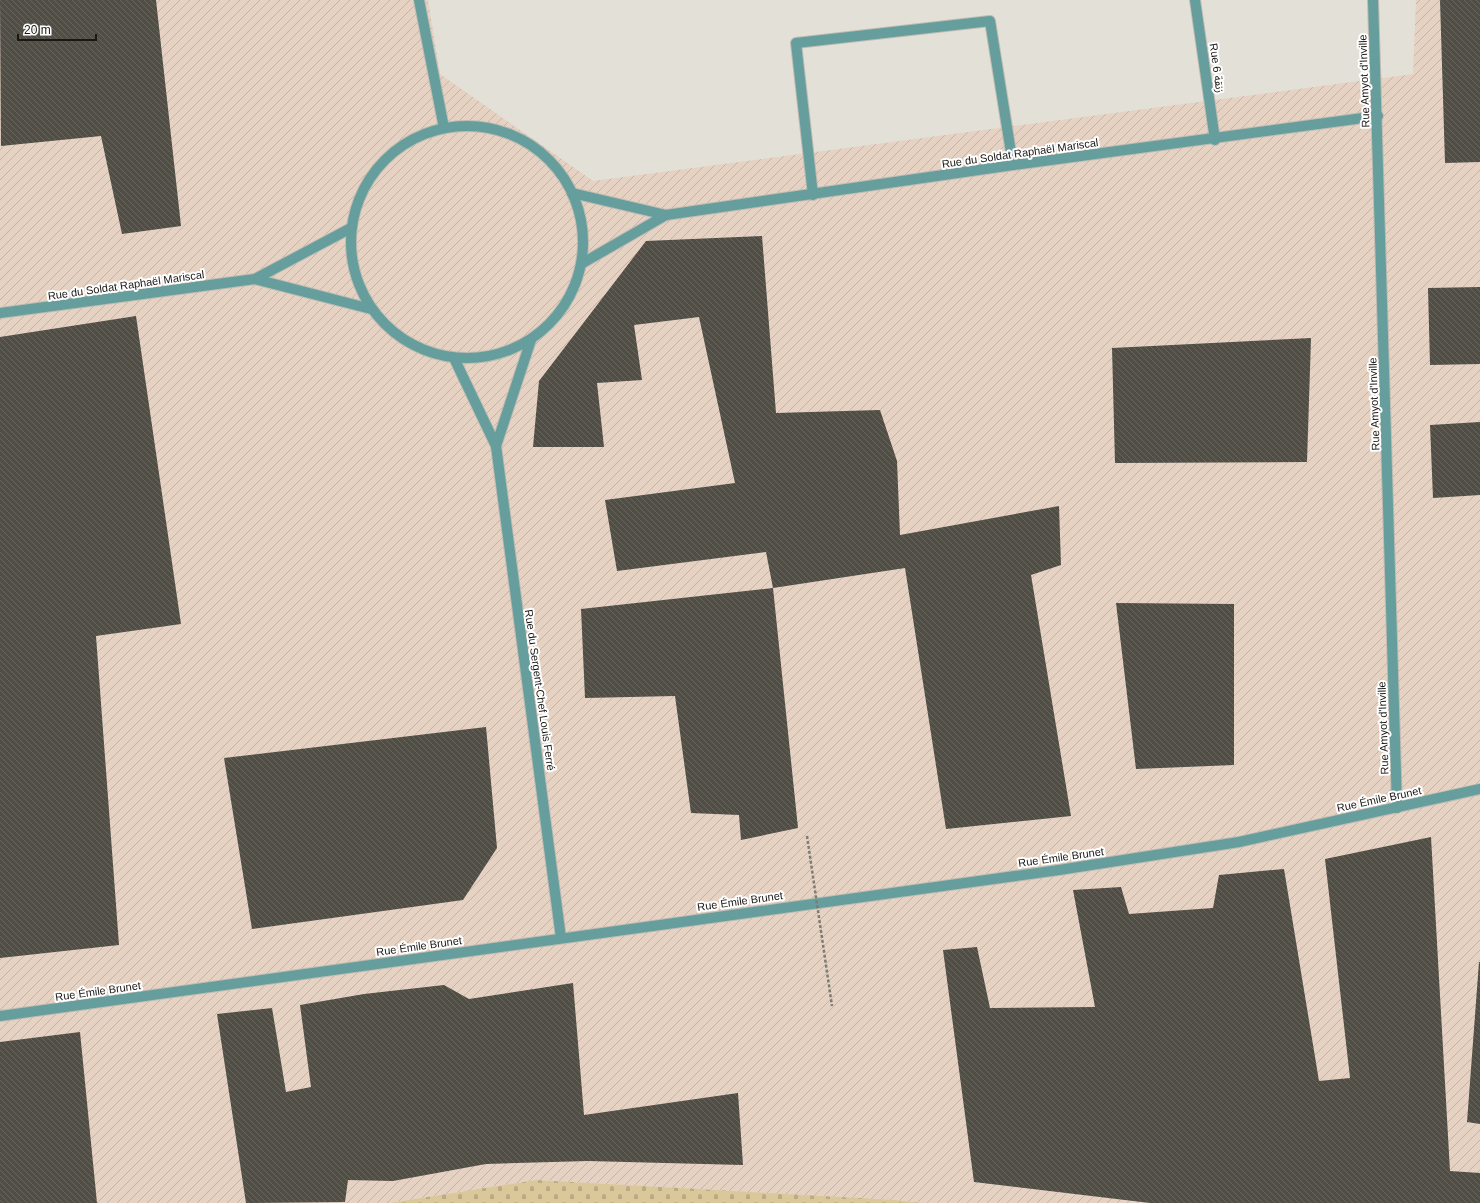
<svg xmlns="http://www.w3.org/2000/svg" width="1480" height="1203" viewBox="0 0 1480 1203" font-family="Arial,'Noto Sans Arabic',sans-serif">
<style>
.industrial{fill:url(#industrial-furrows)}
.cemetery{fill:url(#cemetery-stones)}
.building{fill:url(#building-back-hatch)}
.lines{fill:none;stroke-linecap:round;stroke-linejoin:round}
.minor-casing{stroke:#bfbcb4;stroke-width:12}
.minor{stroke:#659e9c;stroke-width:10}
.path-bridge{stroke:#7d7b75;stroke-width:2.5;stroke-dasharray:3 2;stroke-linecap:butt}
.labels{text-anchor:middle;stroke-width:4;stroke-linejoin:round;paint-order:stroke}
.street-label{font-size:11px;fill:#1a1815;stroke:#fff}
</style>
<defs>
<pattern id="industrial-furrows" width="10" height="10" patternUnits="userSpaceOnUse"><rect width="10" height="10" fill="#e5d2c2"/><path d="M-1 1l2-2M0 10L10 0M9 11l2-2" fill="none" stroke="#c4b4a6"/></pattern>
<pattern id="cemetery-stones" width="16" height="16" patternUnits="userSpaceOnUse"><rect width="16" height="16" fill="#dbc89a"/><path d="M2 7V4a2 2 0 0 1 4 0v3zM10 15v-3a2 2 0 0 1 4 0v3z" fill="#bbab84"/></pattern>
<pattern id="building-back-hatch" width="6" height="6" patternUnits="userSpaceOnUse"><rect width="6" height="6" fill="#514e46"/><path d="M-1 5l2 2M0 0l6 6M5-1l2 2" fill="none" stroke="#66645d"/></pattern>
</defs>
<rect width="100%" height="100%" fill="#e3e0d7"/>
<polygon class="industrial" points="0,0 428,0 440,74 593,181 1413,74 1416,0 1480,0 1480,1203 922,1203 536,1180 389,1203 0,1203"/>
<polygon class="cemetery" points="536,1180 894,1200 922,1203 389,1203"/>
<g class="building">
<polygon points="0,0 156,0 181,226 122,234 101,136 1,146"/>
<polygon points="1440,0 1480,0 1480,162 1445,163"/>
<polygon points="762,236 776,413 880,410 897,461 900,535 1059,506 1061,565 1031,575 1071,816 946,829 905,568 773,588 766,552 617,571 605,500 735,483 699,317 634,325 642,380 597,383 604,447 533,447 539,381 646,241"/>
<polygon points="1480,287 1480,364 1430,365 1428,288"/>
<polygon points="136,316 181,624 96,636 119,945 0,958 0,337"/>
<polygon points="1311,338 1307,462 1115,463 1112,348"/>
<polygon points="1480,422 1480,495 1433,498 1430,425"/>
<polygon points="773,588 798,828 741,840 739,815 691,813 675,696 585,698 581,609"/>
<polygon points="1116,603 1234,604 1234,765 1136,769"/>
<polygon points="486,727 497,848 463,900 252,929 224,758"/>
<polygon points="1431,837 1450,1171 1480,1173 1480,1203 1150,1203 974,1182 943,950 977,947 990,1008 1095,1007 1073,890 1121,887 1129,914 1213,908 1219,875 1284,869 1319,1081 1350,1078 1325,859"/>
<polygon points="1479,962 1480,962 1480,1124 1467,1122"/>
<polygon points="573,983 584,1115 738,1093 743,1165 588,1161 486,1164 393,1181 348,1180 345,1202 246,1203 217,1014 272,1008 286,1092 311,1087 300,1005 364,994 444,985 469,999"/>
<polygon points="80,1032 97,1203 0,1203 0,1042"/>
</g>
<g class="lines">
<defs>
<g id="minor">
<polyline points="419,0 444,128"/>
<polyline points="1195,0 1215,140"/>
<polyline points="1373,0 1397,808"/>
<circle cx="467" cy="242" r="116"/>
<polyline points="572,193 666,215 1013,165 1378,116"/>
<polyline points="813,195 796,43 990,21 1013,165"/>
<polyline points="581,264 666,215"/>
<polyline points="255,279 371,309"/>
<polyline points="0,313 255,279 351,228"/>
<polyline points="454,358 496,446 561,938"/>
<polyline points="496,446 531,340"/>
<polyline points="0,1016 1059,870 1239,842 1480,789"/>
</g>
</defs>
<use href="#minor" class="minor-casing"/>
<use href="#minor" class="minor"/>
<polyline class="path-bridge" points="807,836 832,1006"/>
</g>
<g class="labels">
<g class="street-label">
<text transform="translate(1217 68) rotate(82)" y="4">Rue 6 زنقة</text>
<text transform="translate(1364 81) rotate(-92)" y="4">Rue Amyot d'Inville</text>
<text transform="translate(1020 153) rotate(-8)" y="4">Rue du Soldat Raphaël Mariscal</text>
<text transform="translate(126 285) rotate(-8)" y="4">Rue du Soldat Raphaël Mariscal</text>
<text transform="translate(1374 404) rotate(-92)" y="4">Rue Amyot d'Inville</text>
<text transform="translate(540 690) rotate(82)" y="4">Rue du Sergent-Chef Louis Ferré</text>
<text transform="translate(1383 728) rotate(-92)" y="4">Rue Amyot d'Inville</text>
<text transform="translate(1379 799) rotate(-12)" y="4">Rue Émile Brunet</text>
<text transform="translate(1061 857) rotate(-8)" y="4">Rue Émile Brunet</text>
<text transform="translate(740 901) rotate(-8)" y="4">Rue Émile Brunet</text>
<text transform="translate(419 946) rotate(-8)" y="4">Rue Émile Brunet</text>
<text transform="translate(98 991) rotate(-8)" y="4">Rue Émile Brunet</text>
</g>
</g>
<path d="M18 34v6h78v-6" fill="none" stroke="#1a1815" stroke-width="2"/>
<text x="24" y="34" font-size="12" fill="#1a1815" stroke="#ffffff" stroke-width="3" paint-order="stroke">20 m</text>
</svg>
